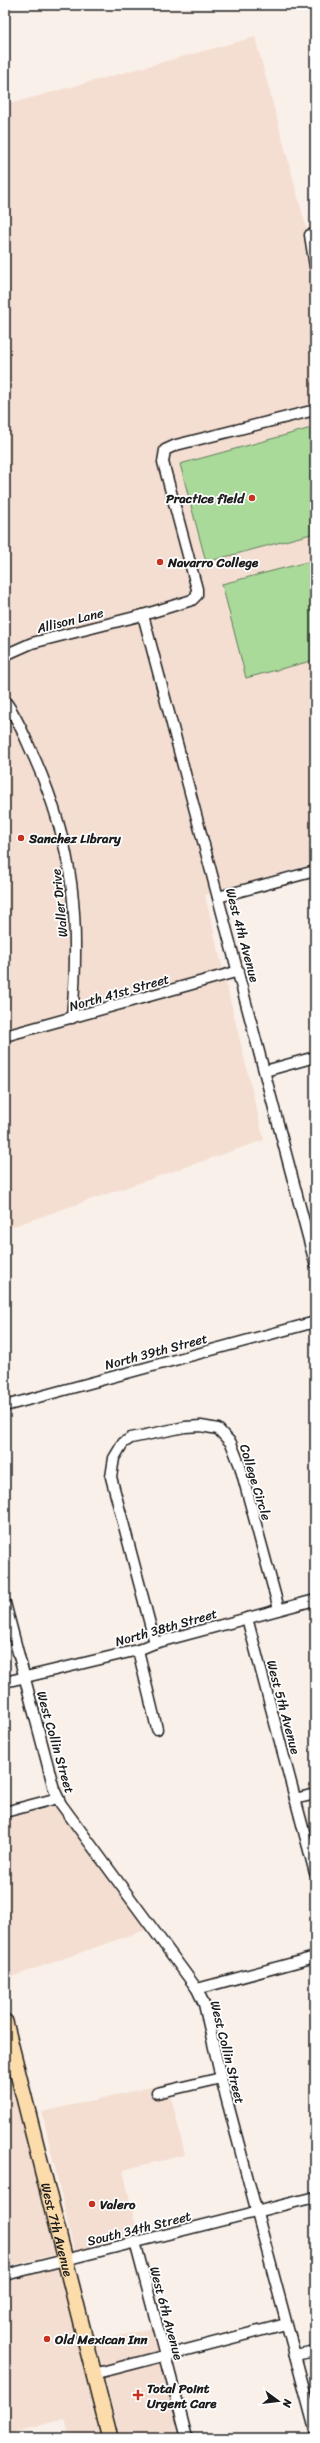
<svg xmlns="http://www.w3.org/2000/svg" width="320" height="2443" viewBox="0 0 320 2443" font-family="Sriracha,sans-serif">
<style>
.built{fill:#f4ded1}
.green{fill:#a9da9a;stroke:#627b5b}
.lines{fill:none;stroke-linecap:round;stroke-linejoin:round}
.minor-casing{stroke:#1c1c1c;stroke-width:13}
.primary-casing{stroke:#1c1c1c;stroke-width:18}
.minor{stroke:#fff;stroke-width:10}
.primary{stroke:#fddcac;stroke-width:15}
.poi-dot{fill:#c8321e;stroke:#fff;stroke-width:1.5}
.labels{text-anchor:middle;stroke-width:3.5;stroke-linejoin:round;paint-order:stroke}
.poi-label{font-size:13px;font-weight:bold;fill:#1c1c1c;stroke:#fff;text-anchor:start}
.street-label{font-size:13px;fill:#1c1c1c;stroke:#fff}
</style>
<rect width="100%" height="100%" fill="#faf0ea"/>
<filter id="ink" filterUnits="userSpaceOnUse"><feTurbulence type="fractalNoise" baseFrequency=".025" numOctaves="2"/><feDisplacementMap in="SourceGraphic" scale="8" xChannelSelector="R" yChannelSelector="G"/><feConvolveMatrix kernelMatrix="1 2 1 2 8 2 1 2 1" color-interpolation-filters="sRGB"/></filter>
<g filter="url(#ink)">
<g class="built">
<polygon points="255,37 315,260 315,863 205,895 264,1140 5,1229 5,105"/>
<polygon points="55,1806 148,1929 8,1978 5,1966 5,1819"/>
<polygon points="5,2055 57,2254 5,2267"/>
<polygon points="168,2083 185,2155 123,2170 138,2235 74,2251 42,2112"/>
<polygon points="61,2265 105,2438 70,2438 65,2419 5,2435 5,2279"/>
<polygon points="155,2327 185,2438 120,2438 96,2342"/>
</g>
<g class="green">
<polygon points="315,427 315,533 206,562 180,464"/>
<polygon points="315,560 315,660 246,678 222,584"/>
</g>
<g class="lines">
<defs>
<g id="minor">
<polyline points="310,235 315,267"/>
<polyline points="143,615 315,1263"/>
<polyline points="5,655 32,643 143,615 192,600 197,595 197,589 163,462 165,450 176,445 315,410"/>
<path d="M5,701C18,718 25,738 34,757C75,848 80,921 72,1018"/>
<polyline points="218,897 315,871"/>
<polyline points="5,1036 239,971"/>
<polyline points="265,1071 315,1057"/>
<polyline points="5,1406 315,1322"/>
<polyline points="5,1603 54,1789 61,1804 197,1989 204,2004 221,2078 315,2430"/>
<polyline points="247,1618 315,1873"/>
<polyline points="155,1643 111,1477 114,1458 123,1443 131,1438 185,1427 201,1426 218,1429 231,1443 240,1466 279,1609"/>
<polyline points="138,1650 157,1729"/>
<polyline points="5,1682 138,1650 155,1643 315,1600"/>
<polyline points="295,1799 315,1794"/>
<polyline points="5,1812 58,1798"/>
<polyline points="197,1989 315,1957"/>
<polyline points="157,2093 221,2078"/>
<polyline points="135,2242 187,2438"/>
<polyline points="5,2275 315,2197"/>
<polyline points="295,2355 315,2351"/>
<polyline points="94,2374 286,2324"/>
<polyline points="314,2438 315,2438"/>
</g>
<g id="primary">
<path id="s1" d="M5,2022L110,2438"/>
</g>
</defs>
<use href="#minor" class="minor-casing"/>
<use href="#primary" class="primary-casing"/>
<use href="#minor" class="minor"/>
<use href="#primary" class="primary"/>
</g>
</g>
<g class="poi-dot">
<circle cx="252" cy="498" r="4"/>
<circle cx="160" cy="562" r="4"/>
<circle cx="21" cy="838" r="4"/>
<circle cx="92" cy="2204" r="4"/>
<circle cx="47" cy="2339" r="4"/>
<path d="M136 2389h4v4h4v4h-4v4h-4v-4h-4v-4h4z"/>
</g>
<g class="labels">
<g class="poi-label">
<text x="244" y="503" text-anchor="end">Practice field</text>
<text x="168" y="567">Navarro College</text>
<text x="29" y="843">Sanchez Library</text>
<text x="100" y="2209">Valero</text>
<text x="55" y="2344">Old Mexican Inn</text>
<text x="147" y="2393">Total Point<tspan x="147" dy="15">Urgent Care</tspan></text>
</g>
<g class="street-label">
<text transform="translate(70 620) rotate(-14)" y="5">Allison Lane</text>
<text transform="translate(59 903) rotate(-96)" y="5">Waller Drive</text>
<text transform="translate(243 935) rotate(75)" y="5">West 4th Avenue</text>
<text transform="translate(119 992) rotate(-16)" y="5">North 41st Street</text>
<text transform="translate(156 1351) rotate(-15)" y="5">North 39th Street</text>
<text transform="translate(256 1482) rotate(73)" y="5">College Circle</text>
<text transform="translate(166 1627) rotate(-16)" y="5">North 38th Street</text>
<text transform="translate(284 1707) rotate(75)" y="5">West 5th Avenue</text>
<text transform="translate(56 1742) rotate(74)" y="5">West Collin Street</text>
<text transform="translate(228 2052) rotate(76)" y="5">West Collin Street</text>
<text transform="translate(139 2228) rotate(-14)" y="5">South 34th Street</text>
<text dy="5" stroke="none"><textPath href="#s1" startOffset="214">West 7th Avenue</textPath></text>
<text transform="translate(167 2313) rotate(75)" y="5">West 6th Avenue</text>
</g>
</g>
<rect width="320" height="2443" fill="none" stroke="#fff" stroke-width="20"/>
<rect x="10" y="10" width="300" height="2423" fill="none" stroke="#1c1c1c" stroke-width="1.5" filter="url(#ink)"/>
<g transform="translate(278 2401) rotate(105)" stroke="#ffffff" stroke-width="3" paint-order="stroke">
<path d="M0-3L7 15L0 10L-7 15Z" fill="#1c1c1c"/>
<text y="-6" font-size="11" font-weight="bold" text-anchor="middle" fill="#1c1c1c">N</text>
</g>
</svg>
